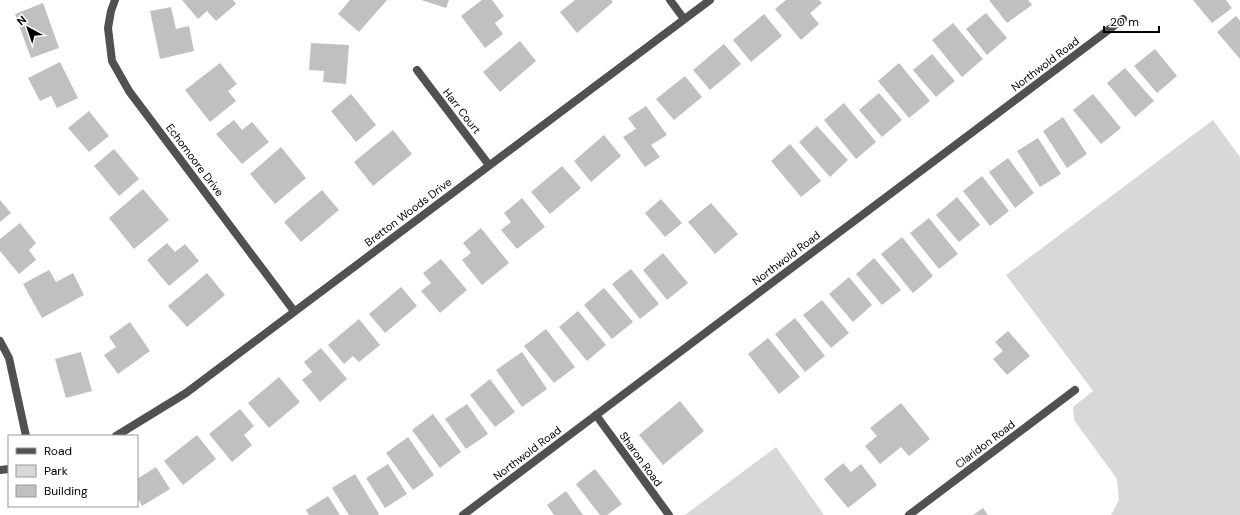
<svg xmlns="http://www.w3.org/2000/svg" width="1240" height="515" viewBox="0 0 1240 515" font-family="'DM Sans',sans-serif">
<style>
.green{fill:#d8d8d8}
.building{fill:#c0c0c0}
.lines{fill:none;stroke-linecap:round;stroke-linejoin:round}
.street{stroke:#515151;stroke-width:8}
.labels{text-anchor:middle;stroke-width:3;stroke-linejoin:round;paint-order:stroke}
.street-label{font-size:11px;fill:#000;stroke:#fff}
</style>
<rect width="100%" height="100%" fill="#fff"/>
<g class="green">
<polygon points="1213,120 1240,157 1240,515 1111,515 1119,500 1117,479 1074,420 1073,407 1093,391 1006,275"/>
<polygon points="776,447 824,515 685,515"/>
</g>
<g class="building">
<polygon points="182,0 233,0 236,4 216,21 207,11 198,19"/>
<polygon points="350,0 387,0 359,32 338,14"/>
<polygon points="421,0 449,0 446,8"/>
<polygon points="482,0 492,0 504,16 495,23 503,34 485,48 461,16"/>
<polygon points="575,0 611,0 613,2 577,33 560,12"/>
<polygon points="786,0 819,0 822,3 810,13 819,24 801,40 775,9"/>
<polygon points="989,0 1028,0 1032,5 1007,23"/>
<polygon points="1193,0 1226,0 1232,8 1212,23"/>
<polygon points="43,3 59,48 31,58 15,14"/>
<polygon points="171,7 176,29 189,26 194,51 160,59 150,11"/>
<polygon points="986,13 1007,38 987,55 966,29"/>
<polygon points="764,14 782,36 751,62 733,40"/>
<polygon points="1236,16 1240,21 1240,59 1217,32"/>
<polygon points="953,23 983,59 962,77 932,40"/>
<polygon points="520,41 536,61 500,92 483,72"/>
<polygon points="311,43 349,45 346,84 323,82 324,71 309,70"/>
<polygon points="724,44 741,64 710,90 693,70"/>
<polygon points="1155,49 1177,76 1157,93 1134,66"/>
<polygon points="932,54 955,81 936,97 913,70"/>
<polygon points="60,62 78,98 57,108 51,96 40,101 28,78"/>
<polygon points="220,63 237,84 228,91 236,101 210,122 185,90"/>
<polygon points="899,63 930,101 909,118 878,81"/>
<polygon points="1125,68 1154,101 1135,117 1107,83"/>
<polygon points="685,76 702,97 674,120 656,99"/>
<polygon points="879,93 902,120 882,137 859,110"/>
<polygon points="351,94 376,125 356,142 331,111"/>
<polygon points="1093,94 1121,128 1101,144 1073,110"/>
<polygon points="844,103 876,142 856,159 824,120"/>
<polygon points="646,106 667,135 651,145 660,157 645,167 623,137 636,129 628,118"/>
<polygon points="89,111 109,136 89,152 68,128"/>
<polygon points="1063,117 1087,154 1067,168 1043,131"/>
<polygon points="234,120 242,130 252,122 269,142 242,164 216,134"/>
<polygon points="817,126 848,160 830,177 799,142"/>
<polygon points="393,130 412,154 373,186 354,162"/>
<polygon points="604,135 621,156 591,182 574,161"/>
<polygon points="1038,138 1061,174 1040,187 1017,151"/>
<polygon points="790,144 821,181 801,197 771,161"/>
<polygon points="281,147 306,178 275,204 250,174"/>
<polygon points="114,149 139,179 119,196 94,166"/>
<polygon points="1008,158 1034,193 1015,208 989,172"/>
<polygon points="562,166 581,188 550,214 531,192"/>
<polygon points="982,176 1009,211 990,226 963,191"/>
<polygon points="143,189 169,220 134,249 109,218"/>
<polygon points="322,190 339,210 301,242 284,222"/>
<polygon points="957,197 980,225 959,242 936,215"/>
<polygon points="522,198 545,227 517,249 501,230 511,222 504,213"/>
<polygon points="661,199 682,223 665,237 645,213"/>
<polygon points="0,200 11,213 0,222"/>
<polygon points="711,203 738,234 715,254 688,222"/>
<polygon points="929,218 958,254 939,269 910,233"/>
<polygon points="20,223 36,243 29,250 36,260 19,274 0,251 0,239"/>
<polygon points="481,228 509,263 482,285 462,260 471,253 463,243"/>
<polygon points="902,237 933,276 913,293 881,254"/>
<polygon points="167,243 175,252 185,244 199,261 169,286 147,260"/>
<polygon points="663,253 688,283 667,300 643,270"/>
<polygon points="874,258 901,290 882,305 856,274"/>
<polygon points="441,259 467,290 440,313 421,291 431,283 423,273"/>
<polygon points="631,269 659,304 640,319 612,284"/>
<polygon points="49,270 56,282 73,273 84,295 42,318 23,284"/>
<polygon points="207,273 225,295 187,327 168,306"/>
<polygon points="849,277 872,305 853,322 829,294"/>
<polygon points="401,287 417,306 385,333 369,314"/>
<polygon points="604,288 633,322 612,339 584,305"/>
<polygon points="822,300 849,333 831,348 803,315"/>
<polygon points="578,311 606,345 587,361 559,327"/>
<polygon points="795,318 825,356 805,372 775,334"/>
<polygon points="359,319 380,345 359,362 353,356 344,364 328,345"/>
<polygon points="130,322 150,351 118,374 104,355 116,347 109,337"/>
<polygon points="546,329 575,367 554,383 524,346"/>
<polygon points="1008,331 1030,356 1007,375 993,359 1003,351 995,342"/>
<polygon points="768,338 800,377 779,394 748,354"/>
<polygon points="321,348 347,379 320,402 302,380 312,372 304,362"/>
<polygon points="81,352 92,391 66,398 55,359"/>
<polygon points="522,352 547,389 522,407 496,370"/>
<polygon points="279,377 300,402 269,428 248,403"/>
<polygon points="490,379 515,412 495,427 470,395"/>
<polygon points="680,401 704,431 663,465 639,435"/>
<polygon points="901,403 930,439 909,456 901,447 880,464 865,446 877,436 870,428"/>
<polygon points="467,404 488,434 466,449 445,419"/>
<polygon points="240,409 254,426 244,435 252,445 232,462 209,434"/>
<polygon points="433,414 461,452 440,468 412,430"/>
<polygon points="197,435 216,459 183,485 164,461"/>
<polygon points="408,437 434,475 413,490 386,453"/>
<polygon points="843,463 851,472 861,464 877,485 848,508 824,479"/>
<polygon points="388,464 407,494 385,508 366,478"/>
<polygon points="156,467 170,489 142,506 137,497 137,479"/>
<polygon points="595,469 622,504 607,515 600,515 576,484"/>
<polygon points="355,474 379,514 378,515 349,515 332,488"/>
<polygon points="566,491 583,515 554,515 547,505"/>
<polygon points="328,496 340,515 309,515 306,510"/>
<polygon points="983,508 988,515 973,515"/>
</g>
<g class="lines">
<g class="street">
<polyline points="115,0 111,11 108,28 112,61 129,91 294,311"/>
<polyline points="670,0 684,19"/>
<polyline points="417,70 489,165"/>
<polyline points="0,341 9,358 26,436"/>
<polyline points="596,415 669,515"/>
<polyline points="116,436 186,393 710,0"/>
<polyline points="0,470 9,469"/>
<polyline points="463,515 1123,19"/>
<polyline points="909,515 1075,390"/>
</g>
</g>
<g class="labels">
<g class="street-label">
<text transform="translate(1045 64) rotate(-37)" y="4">Northwold Road</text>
<text transform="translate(462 111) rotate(52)" y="4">Harr Court</text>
<text transform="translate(195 160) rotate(53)" y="4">Echomoore Drive</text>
<text transform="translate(408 212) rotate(-37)" y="4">Bretton Woods Drive</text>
<text transform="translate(786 258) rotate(-37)" y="4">Northwold Road</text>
<text transform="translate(985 444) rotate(-37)" y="4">Claridon Road</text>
<text transform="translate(527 453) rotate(-37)" y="4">Northwold Road</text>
<text transform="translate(641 459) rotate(54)" y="4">Sharon Road</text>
</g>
</g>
<rect x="8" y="435" width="130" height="72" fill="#ffffff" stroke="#999999"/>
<rect x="16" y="448" width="20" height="6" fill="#515151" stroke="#999999"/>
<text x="44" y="455" font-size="12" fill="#000000">Road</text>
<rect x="16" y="465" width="20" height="12" fill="#d8d8d8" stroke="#999999"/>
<text x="44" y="475" font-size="12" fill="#000000">Park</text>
<rect x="16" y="485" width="20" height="12" fill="#c0c0c0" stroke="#999999"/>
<text x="44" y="495" font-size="12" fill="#000000">Building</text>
<g transform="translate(28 28) rotate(320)" stroke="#ffffff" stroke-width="3" paint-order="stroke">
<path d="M0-3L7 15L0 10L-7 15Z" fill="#000000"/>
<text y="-6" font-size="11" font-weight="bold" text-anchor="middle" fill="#000000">N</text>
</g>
<path d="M1104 26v6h55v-6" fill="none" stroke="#000000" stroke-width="2"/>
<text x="1110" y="26" font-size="12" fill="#000000" stroke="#ffffff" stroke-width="3" paint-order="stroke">20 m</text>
</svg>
